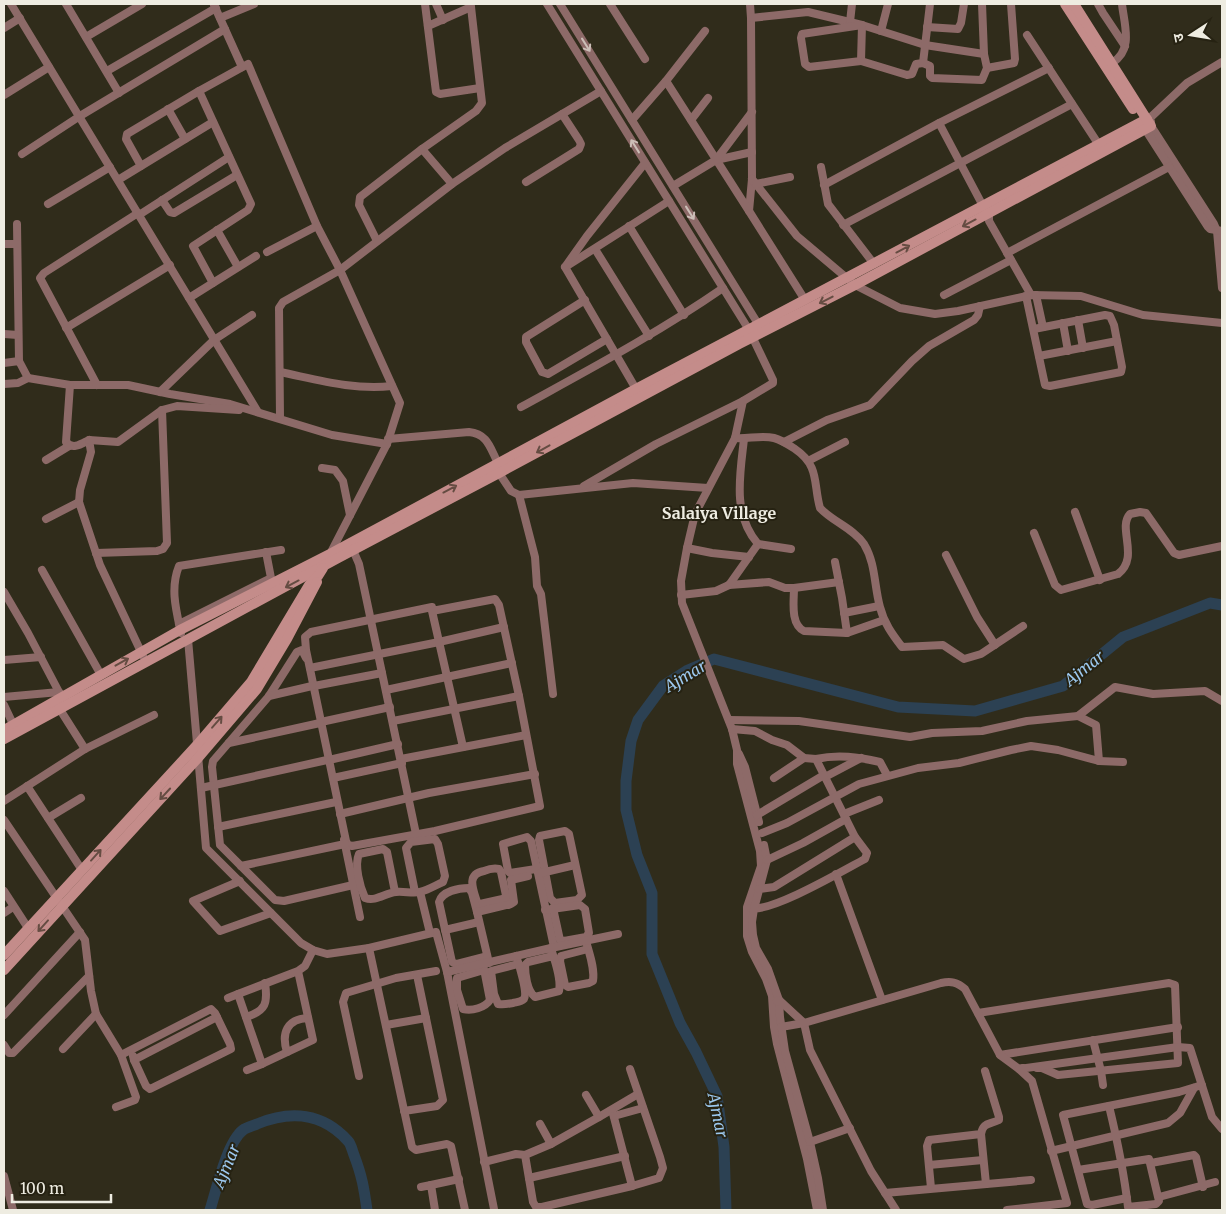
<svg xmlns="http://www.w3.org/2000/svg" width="1226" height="1214" viewBox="0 0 1226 1214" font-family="Merriweather,'Noto Sans Devanagari',serif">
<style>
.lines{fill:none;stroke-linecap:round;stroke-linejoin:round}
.river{stroke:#2c4153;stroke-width:11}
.street{stroke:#8d6a68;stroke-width:8}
.secondary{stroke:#c48c8a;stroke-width:10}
.oneway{stroke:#ccbeb7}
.oneway2{stroke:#654c42}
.labels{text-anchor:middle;stroke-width:4;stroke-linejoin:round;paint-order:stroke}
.neighbourhood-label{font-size:16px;font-weight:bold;fill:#eeece1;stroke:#262212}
.water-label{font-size:16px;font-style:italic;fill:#9cc8ee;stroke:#262212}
</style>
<rect width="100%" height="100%" fill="#302c1b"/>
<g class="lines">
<g class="river">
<path d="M210,1210C216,1191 227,1142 243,1130C247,1127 253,1126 257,1124C291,1110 323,1113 348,1141C351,1144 352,1150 354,1155C362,1176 364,1188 367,1210"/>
<polyline points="726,1210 724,1147 717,1096 696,1052 680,1023 652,954 652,893 637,855 626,810 626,781 631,741 638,720 663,686 688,670 714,659 898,707 975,711 1063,686 1123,637 1210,603 1222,605"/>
</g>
<g class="street">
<polyline points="11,4 258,412"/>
<polyline points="66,4 119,93"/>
<polyline points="425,4 436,92 440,94 480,88"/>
<polyline points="436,4 443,20"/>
<polyline points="547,4 749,330 773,380 773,383 743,401 735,438 695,514 687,548 681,581 682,603 732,729 737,750 737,764 760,851 761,866 747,907 747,936 752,952 766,979 772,996 774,1027 777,1044 807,1159 817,1210"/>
<polyline points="560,4 760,327"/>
<polyline points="610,4 645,59"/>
<polyline points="750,4 751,18 752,179 749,211 805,300"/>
<polyline points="1098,4 1103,13 1125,46"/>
<polyline points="214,5 242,67"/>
<polyline points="220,18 254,4"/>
<polyline points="751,18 808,12 862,25 925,45 984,54"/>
<polyline points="850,22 852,4"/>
<polygon points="862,25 861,61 809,67 805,64 801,38 802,34"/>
<polyline points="428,26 471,7 470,4"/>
<polyline points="927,27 958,29 961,23 964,4"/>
<polyline points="4,28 20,18"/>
<polyline points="881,31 888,4"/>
<polyline points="1027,35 1099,145"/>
<polyline points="86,37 142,4"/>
<polyline points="861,61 907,75 912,74 916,64 923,63 930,4"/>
<polyline points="923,63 930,66 930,76 932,78 982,80 987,68 984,54 982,4"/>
<path d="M1112,63C1134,50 1124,24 1122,4"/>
<polyline points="987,68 1014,63 1015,59 1011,4"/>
<polyline points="107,71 216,8"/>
<polyline points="666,81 749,211"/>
<polyline points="199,91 251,204 248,210 193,246 213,283"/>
<polyline points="4,95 49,67"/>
<polyline points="168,109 185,139"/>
<polyline points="1147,119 1151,117 1187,83 1222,62"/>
<polyline points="632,120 666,81 705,31"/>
<polyline points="691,120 708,98"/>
<polyline points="1151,122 1151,126 1214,224 1217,231 1222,288"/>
<polyline points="939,123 983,206 989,213 989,221 1031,295"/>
<polyline points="1145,129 1208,227 1210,229 1222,231"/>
<polyline points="422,149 452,184"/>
<polyline points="22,154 80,116 225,29"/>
<polyline points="716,160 752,152"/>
<polyline points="141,166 126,139 127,134 199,91 248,64 317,226 340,270 400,403 387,444 330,554"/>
<polyline points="821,167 828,204 874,264"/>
<polyline points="752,179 797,236 855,285 900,308 935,314 958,311 1031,295 1081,296 1143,315 1222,323"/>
<polyline points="118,180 213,122"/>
<polyline points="526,182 579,149 581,144 579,140 562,114"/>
<polyline points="756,184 790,177"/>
<polyline points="824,185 939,123 1049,68"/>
<polyline points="673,186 716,160 752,112"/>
<polyline points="162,200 170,212 174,213 237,175"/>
<polyline points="48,204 110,167"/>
<polyline points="139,215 229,157"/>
<polyline points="17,224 19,361"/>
<polyline points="843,225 1072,104"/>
<polyline points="629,226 684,315"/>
<polyline points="217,230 238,267"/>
<polyline points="377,241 359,205 360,197 422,149 476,111 482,103 471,7"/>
<polyline points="4,244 17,244"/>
<polyline points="595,249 649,336"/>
<polyline points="267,252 317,226"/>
<polyline points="1007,253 1169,167"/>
<polyline points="567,266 669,201"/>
<polyline points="565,267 636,389"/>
<polyline points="565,267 587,236 645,163"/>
<polyline points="944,295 1011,260"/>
<polyline points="1036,295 1043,327"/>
<polyline points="1026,296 1045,385 1050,386 1121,372 1122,367 1114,325 1110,316 1105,315 1034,329"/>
<polyline points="189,298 256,256"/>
<polyline points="585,300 526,337 526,342 542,372 548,374 607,339"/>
<polyline points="1078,320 1083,348"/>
<polyline points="1063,323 1068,351"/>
<polyline points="66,328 170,265"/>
<polyline points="4,334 18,335"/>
<polyline points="1039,356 1117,341"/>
<polyline points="4,363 19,361 28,378"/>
<path d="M280,372C319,380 352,390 392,386"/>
<polyline points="4,384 18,383 28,378 70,385 128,385 170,394 230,404 332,435 387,444"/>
<path d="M70,385L66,442C73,450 81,444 89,440L91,452L80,490L79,502L100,565L143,656"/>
<polyline points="97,385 40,278 44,273 138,213"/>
<polyline points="160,392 214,340 252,315"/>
<path d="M521,407C590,369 658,333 723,288"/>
<polyline points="280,418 279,308 283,302 340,270 452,184 505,148 601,91"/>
<path d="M735,438C748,439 762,435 774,438C782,440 789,445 795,449C820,466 813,483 820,508C833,522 853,528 864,544C876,564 874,586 880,607C884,623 892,634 902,647L943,645L964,659L981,654L1023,626"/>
<path d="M388,439L469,432C488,434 490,448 498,463"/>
<polyline points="89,440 118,442 162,410 177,406 239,410"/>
<polyline points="784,442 827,420 870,405 912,361 929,346 974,320 978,315 980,306"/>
<polyline points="46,460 69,446"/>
<polyline points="808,461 845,442"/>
<polyline points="322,468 335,470 343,481 350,515"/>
<polyline points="499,473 511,491 519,495 633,483 708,488"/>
<polyline points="584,486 656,444 743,401"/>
<polyline points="519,495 535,557 537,586 541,594 553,694"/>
<polyline points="1075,512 1100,580"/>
<polyline points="46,519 79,502"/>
<path d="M1034,533L1055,585L1061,590L1118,574C1140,557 1117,528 1130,514L1140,512L1146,513L1174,553L1179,555L1222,546"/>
<polyline points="758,544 791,549"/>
<polyline points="687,548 712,553 749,557"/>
<polyline points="353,550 359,564 416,834"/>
<polyline points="96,553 157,551 163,549 167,543 162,410"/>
<polyline points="946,555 977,617 995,645"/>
<polyline points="835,562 842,598 847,633"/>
<polyline points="42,570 101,675"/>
<path d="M729,585L769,582L785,588H794C794,601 790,624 804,631L847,633L884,620"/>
<polyline points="794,588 839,582"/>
<polyline points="4,592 28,633 59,692"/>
<path d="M681,595L716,591L729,585L758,544C732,514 740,475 744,439"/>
<polyline points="432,611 495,599 499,605 519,696 540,806 435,831 352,846 348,845 346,841 306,650 305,637 311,632 432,607 432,611 463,747"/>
<polyline points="844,613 879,606"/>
<polyline points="179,624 271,578 266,552"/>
<path d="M181,633C176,610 170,588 179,566L281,550"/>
<polyline points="188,639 206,848 301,943 313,950 327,954 369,948 436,932 447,972 494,1209"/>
<polyline points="306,658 302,650 297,652 269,696 213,761 212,767 220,845 275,900 284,901 353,885"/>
<polyline points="4,660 41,657"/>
<polyline points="310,668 439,642 504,627"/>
<polyline points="314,686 382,673"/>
<polyline points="386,690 512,663"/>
<polyline points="269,696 312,686"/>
<polyline points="4,697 59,692 61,694"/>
<polyline points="4,705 13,724"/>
<polyline points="59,708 85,749"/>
<polyline points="1078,716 1096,725 1099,761"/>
<polyline points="729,720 799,721 910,737 932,733 982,731 1027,721 1078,716 1115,687 1153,694 1205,691 1222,701"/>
<polyline points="393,721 519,696"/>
<polyline points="321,722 390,707"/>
<path d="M732,729L755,731L772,740L787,745L804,758L816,759L855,837L867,853L865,859C844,870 771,913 751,908"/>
<polyline points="229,743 320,723"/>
<polyline points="739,754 745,767 759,822"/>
<polyline points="401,759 526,735"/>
<path d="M816,759C838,754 858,757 880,762L887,775"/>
<polyline points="329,760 398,744"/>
<polyline points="825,777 861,758"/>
<polyline points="333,778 402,763"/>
<polyline points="774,778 804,758"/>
<polyline points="27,786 82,870"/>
<polyline points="201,788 327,760"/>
<polyline points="4,801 85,749 154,715"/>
<polyline points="340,814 429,793 535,774"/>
<polyline points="844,814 879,800"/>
<polyline points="757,815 824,775"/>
<polyline points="48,818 81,798"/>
<polyline points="4,820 85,940 91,991 96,1014 121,1055 136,1097 135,1100 116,1107"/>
<polyline points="218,827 336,802"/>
<polygon points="565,831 569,834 582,895 577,900 555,903 550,898 539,840 540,836"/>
<polyline points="762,833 787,823 859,784 918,768 959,763 1011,750 1031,746 1058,750 1099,761 1123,762"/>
<polyline points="344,840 360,917"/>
<polyline points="764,845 767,860 754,909 752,922 753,935 756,948 768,969 779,1000 780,1017 785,1051 810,1142 818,1178 823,1210"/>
<polyline points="767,860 803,843 846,819"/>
<polyline points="241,866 345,844"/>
<polyline points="536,869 510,873 508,871 503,844 527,837 531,841 554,947"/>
<polyline points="541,873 575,865"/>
<polyline points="836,874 882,1000"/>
<polyline points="240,881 193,901 220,931 271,913"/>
<polyline points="759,889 774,887 855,837"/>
<polyline points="4,891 28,928"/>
<path d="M395,892L387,852L383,849L359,854C354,865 360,887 365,898C376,902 385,893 396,892C404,891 413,894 420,892C428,890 436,885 443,882L445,876L438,844L435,839L411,842L406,848L415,892"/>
<polyline points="420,892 430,933"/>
<path d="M507,898L480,904L477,902C473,889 466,874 484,871C489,869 494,868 499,869L501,872L508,905"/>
<polyline points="545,910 580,905 585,909 589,933 586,937 564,941 560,940 553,908"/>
<path d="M477,912L472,893L469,888C459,888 442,891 439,902L452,962L456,964L487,956"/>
<polyline points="4,913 13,907"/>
<polyline points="445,930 479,922"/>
<path d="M586,941C589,953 595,968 593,981L589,983L568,987L565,985L560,961L561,956L588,949"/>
<polyline points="369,948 412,1147 416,1150 447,1144 451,1146 465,1210"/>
<path d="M551,948C554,960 562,978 559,991L535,997C527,991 525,974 525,965L528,962L553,956"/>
<path d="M516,956C519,964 528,993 524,999C521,1002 517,1002 513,1003C507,1004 504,1005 498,1004L494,994L491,971L518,964"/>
<polyline points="489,963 477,912 511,904 514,902 511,880 528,876"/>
<path d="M483,964L490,1000C485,1008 472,1011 463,1009L457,990V978L484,970"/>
<polyline points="298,971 238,994 262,1064 313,1040 298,971 305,966 313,950"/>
<polyline points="447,972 551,948 618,934"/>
<polyline points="228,998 238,994"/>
<polyline points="777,1001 779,1000 804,1023 810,1050 871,1171 896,1210"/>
<polyline points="978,1013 1169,983 1175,985 1178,1063 1058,1075 1042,1068 1037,1068"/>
<polyline points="4,1015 80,932"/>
<path d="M246,1017C266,1011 268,1003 265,983"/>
<polyline points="386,1025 426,1018"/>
<path d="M781,1027L804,1023L941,983C951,981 957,982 965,989L1000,1055L1178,1027"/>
<polyline points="1093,1040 1101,1071 1103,1085"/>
<polyline points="4,1045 9,1053 13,1053 89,976"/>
<polyline points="63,1049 96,1014"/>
<path d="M287,1052C281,1033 287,1019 308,1018"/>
<polyline points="121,1055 211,1009 215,1013 230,1044 231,1049 227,1051 150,1089 146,1086 134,1060"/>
<polyline points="1000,1055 1019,1069 1023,1068"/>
<polyline points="133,1056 134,1060 217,1017"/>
<polyline points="247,1070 262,1064"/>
<polyline points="359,1076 343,1002 346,993 396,978 436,971"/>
<polyline points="586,1095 599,1117 638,1094"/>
<polyline points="612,1110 632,1186 659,1178 663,1168 660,1157 630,1069"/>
<polyline points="404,1111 437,1106 443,1100 417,975"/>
<polyline points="614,1116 643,1108"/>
<polyline points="540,1124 551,1144 599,1117"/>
<polyline points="981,1134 986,1184"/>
<polyline points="810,1142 850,1128"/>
<polyline points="1051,1151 1168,1123 1180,1113 1194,1088"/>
<polyline points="525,1155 551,1144"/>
<polyline points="484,1162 516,1154 525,1155 533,1202 536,1207 542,1207 632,1186"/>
<polyline points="1151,1163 1194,1155 1196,1157 1203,1187"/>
<polyline points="929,1165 983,1160"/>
<path d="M1078,1170L1149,1159L1159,1201L1156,1204L1128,1207C1124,1173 1117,1139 1109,1106"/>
<polyline points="4,1176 13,1210"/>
<polyline points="529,1178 625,1156"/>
<polyline points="431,1185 459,1179"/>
<polyline points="421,1187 431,1185 435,1210"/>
<path d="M931,1188L927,1146L929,1140L981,1134C983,1122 989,1125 999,1120V1117L985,1071"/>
<polyline points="885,1193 1031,1180"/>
<polyline points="1159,1197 1215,1182"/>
<polyline points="1127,1198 1092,1205 1087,1204 1063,1115 1179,1092 1202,1085"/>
<polyline points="1007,1210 1067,1203 1032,1081 1019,1069 1178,1047 1190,1048 1212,1117 1222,1129"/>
</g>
<g class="secondary">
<polyline points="1065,4 1133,109"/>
<polyline points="4,730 180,630 330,554 636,389 1147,119"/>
<polyline points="4,739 338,558 499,473 739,344 855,285 1151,126 1074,4"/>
<polyline points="4,955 197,745 251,682 309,585 318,576 323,568"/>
<polyline points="4,970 198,758 257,689 287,639 317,582"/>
</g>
</g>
<defs><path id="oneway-shaft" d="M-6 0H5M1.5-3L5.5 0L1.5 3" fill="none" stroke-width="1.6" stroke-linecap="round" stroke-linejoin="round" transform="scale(1.25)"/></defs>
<g class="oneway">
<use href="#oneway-shaft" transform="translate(586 45) rotate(58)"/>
<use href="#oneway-shaft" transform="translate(635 146) rotate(-122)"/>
<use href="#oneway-shaft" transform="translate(690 213) rotate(58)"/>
</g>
<g class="oneway2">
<use href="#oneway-shaft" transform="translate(969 223) rotate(152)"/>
<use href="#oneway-shaft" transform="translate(903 249) rotate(-28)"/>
<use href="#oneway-shaft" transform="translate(826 300) rotate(153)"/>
<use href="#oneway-shaft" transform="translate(543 449) rotate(151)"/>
<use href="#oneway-shaft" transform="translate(450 489) rotate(-28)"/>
<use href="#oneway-shaft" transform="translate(292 584) rotate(152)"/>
<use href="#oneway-shaft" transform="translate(122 662) rotate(-29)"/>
<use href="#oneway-shaft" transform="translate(217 722) rotate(-49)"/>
<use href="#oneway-shaft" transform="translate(165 794) rotate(133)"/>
<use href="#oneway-shaft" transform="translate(96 855) rotate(-48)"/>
<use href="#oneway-shaft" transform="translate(43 926) rotate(132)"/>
</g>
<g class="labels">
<g class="neighbourhood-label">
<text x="719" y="519">Salaiya Village</text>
</g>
<g class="water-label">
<text transform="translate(1084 668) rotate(-38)" y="6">Ajmar</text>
<text transform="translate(685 676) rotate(-31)" y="6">Ajmar</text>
<text transform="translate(718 1115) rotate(78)" y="6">Ajmar</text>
<text transform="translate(226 1166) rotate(-67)" y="6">Ajmar</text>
</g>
</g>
<rect width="1226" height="1214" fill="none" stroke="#eeece1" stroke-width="10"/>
<g transform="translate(1191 35) rotate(258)" stroke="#262212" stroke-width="4" paint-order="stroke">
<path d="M0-4L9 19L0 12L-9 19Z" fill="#eeece1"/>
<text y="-8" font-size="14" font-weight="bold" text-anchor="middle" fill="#eeece1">उ</text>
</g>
<path d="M12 1194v8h99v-8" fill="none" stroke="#eeece1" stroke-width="2.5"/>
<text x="20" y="1194" font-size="15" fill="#eeece1" stroke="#262212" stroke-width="4" paint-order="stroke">100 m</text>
</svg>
